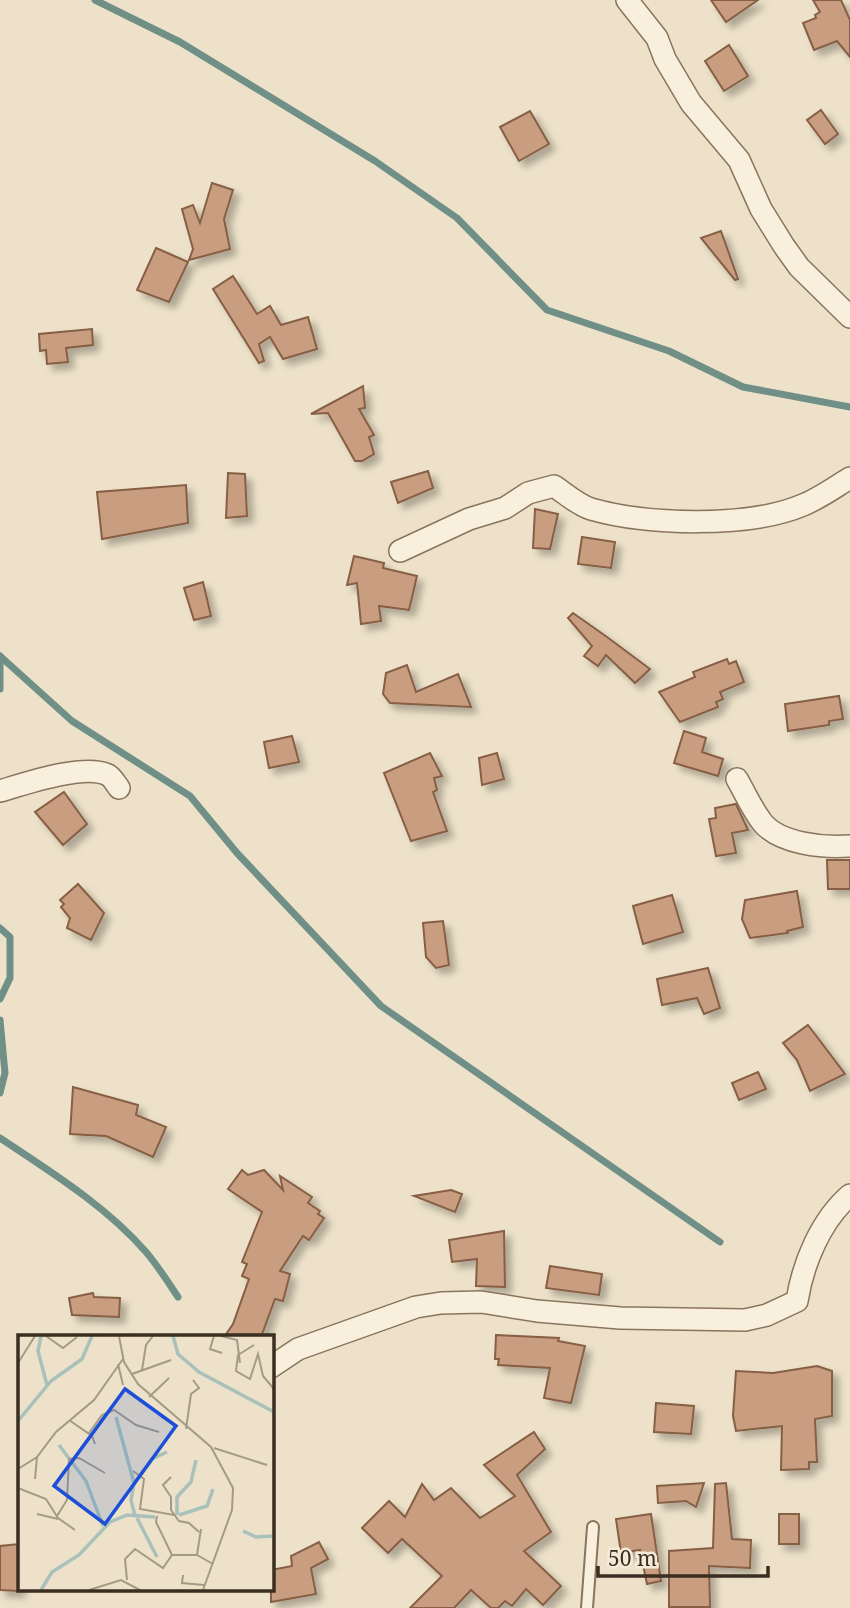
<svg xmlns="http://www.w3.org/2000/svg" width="850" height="1608" viewBox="0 0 850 1608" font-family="'Noto Serif',serif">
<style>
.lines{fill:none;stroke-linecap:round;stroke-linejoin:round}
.stream{stroke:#709087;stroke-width:7}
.building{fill:#c99e80;stroke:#875e45;stroke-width:2;filter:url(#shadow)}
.service-casing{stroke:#89745e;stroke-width:14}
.minor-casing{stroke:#89745e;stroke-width:24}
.service{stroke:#f8efdc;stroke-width:10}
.minor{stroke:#f8efdc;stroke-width:21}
.inset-river{fill:none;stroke:#a9c1ba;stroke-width:3.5}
.inset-road{fill:none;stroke:#a59a86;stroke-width:2}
.view{fill:#1d4ed8;fill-opacity:0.15;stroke:#1d4ed8;stroke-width:3.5}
.inset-edge{fill:none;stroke:#3a2d21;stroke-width:3.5}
</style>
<defs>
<filter id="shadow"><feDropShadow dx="6" dy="6" stdDeviation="3.5" flood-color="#0004"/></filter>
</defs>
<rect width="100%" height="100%" fill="#ede2c9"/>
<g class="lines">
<g class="stream">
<polyline points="95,0 180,42 375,161 457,218 547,310 669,351 743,387 850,407"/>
<polyline points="0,656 72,721 190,796 237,853 381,1006 720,1242"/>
<polyline points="0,656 0,689"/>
<polyline points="0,928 10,937 10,978 0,999"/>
<polyline points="0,1020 5,1073 0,1093"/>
<path d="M0,1138C51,1172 106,1206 146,1252C158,1266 168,1282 178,1297"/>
</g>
</g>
<g class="building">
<polygon points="711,0 758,0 726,22"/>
<polygon points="813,0 841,0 850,20 850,57 837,41 814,50 803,23 816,18 815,15 820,12"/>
<polygon points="729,45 748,76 724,91 705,61"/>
<polygon points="821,110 838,134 825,144 807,120"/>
<polygon points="530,111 549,144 519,161 500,127"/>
<polygon points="212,183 233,190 224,219 230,249 189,260 193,249 182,209 193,205 200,223"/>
<polygon points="721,231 738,279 735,280 701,238"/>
<polygon points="156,248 188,262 169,302 137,290"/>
<polygon points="233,276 257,314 270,306 281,325 308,317 317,349 283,359 270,337 259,344 264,361 259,363 213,289"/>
<polygon points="92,329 93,345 66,348 68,362 47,364 46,350 40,351 39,334"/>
<polygon points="363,386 365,408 359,409 374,435 369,437 374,454 362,461 355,461 328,413 311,414"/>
<polygon points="428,471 433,488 398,503 391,482"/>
<polygon points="228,473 245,474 247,516 226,518"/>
<polygon points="186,485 188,523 102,539 97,492"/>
<polygon points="535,509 558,514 550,549 533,548"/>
<polygon points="582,537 615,542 611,568 578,564"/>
<polygon points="354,556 384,563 383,568 417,576 409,610 379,606 381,621 361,624 357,583 347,585"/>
<polygon points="203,582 211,616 194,620 184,588"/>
<polygon points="573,613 607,637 650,669 635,683 606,655 598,666 584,656 592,646 568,618"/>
<polygon points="727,659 729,664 736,661 744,682 720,692 723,699 716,702 718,707 680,722 659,692 695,677 693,672"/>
<polygon points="407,665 416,692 458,674 471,707 390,703 383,694 386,673"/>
<polygon points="839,696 843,719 829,721 829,725 788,731 785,704"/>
<polygon points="684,731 706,738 702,752 723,759 718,776 674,763"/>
<polygon points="292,736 299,762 269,768 264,742"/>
<polygon points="430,753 442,776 434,778 437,790 433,792 447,831 411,841 384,773"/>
<polygon points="497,753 504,779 482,785 479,758"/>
<polygon points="64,792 87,824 63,845 35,812"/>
<polygon points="736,804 748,830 732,833 736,853 716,856 709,819 716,818 715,808"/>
<polygon points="827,860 850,860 850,889 828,889"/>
<polygon points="78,884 104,913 91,940 67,928 70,918 61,907 64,904 60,900"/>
<polygon points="797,891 803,927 787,931 788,933 750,938 742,919 745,900"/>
<polygon points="672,895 683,932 643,944 633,906"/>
<polygon points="443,921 449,965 436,968 426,957 423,923"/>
<polygon points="708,968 720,1008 704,1014 697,998 662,1005 657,979"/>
<polygon points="808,1025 845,1074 810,1091 797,1060 783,1043"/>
<polygon points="758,1072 766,1089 739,1100 732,1083"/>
<polygon points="73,1087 138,1105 136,1115 166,1127 153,1157 106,1136 70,1134"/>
<polygon points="242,1170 248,1175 264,1170 283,1190 280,1176 312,1197 308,1203 320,1211 318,1214 324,1218 309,1240 303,1236 280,1271 290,1274 283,1301 275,1299 261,1337 224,1337 233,1324 249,1279 242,1276 247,1264 242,1262 262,1212 228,1189"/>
<polygon points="451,1190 462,1194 455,1212 414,1196"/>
<polygon points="504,1231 505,1287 476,1286 477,1259 452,1262 449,1240"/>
<polygon points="550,1266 602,1274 599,1295 546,1288"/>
<polygon points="93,1293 94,1297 120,1298 119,1317 72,1315 69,1298"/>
<polygon points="496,1335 559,1338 558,1341 585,1346 571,1403 544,1398 550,1368 498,1365 499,1359 495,1359"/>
<polygon points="817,1366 832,1371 832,1416 815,1419 817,1462 809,1462 809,1469 781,1470 782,1426 736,1431 733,1416 736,1371 773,1373"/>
<polygon points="656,1403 694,1406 691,1434 654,1432"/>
<polygon points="534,1432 545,1449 517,1475 551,1532 524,1551 561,1586 543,1605 526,1589 512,1606 505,1601 498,1608 491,1608 471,1590 454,1608 410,1608 442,1576 402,1539 388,1553 362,1528 389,1501 405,1517 422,1484 434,1500 451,1488 480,1518 515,1496 484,1465"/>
<polygon points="704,1483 696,1507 686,1501 658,1503 657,1486"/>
<polygon points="726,1483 732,1539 751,1540 750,1568 709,1566 710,1607 669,1607 669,1551 713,1548 715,1484"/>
<polygon points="651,1514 661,1581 647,1584 640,1550 621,1553 616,1519"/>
<rect x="779" y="1514" width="20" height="30"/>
<polygon points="319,1542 328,1559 311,1568 316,1594 271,1602 271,1570 292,1566 291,1556"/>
<polygon points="19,1544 19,1591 0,1590 0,1546"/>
</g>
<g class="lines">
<defs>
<polyline id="service" points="587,1608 593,1527"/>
<g id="minor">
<polyline points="627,0 657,38 665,59 691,103 739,160 761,209 784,246 799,267 850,317"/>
<path d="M400,551L469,519L505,508L528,493L554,486C566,494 578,505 591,509C647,525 749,528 803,505C820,498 835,487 850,478"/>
<path d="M737,779C745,793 752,809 762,822C779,844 824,848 850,846"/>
<path d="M0,791C24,784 85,763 108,775C112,777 116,784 119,788"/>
<path d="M271,1367L298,1349L416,1307L441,1303L481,1302L537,1311L620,1318L745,1320L767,1315L797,1301C803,1263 821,1220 850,1195"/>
</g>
</defs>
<use href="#service" class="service-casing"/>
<use href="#minor" class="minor-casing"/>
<use href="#service" class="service"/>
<use href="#minor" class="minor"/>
</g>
<g transform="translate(18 1335)">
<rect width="256" height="256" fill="#ede2c9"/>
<path class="inset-river" d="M23,1L20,16L29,50M155,1L160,19L181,37L256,77M98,82L116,148M0,86L33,46L64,24L74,1M41,110L68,146L85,191M159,180V162L173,147L178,125M161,180L189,171L195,154M117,181L113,165L116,149L134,124L149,117M119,183L139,222M225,196L238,202L256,201M23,255L34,237L61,220L92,187L109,180L137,182"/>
<path class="inset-road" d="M28,1L45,13L59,2M101,1L106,27L120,49L193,112L215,153L214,175L185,255M196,1L192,14L204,18M203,1L219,5L222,28M236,10L220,20L218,36L232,44L240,19L245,41L256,54M0,28L17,1M100,29L105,50M124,35L128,10L135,1M114,39L153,25M131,62L151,43M51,85L74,101L77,109M168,94L173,59L181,53L175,45M71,98L84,80L96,75L118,90L141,97M196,113L249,130M0,134L19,122L38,97L76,65L105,24M115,136L126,144L122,174L156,180M153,142L145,150L153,162V175L161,186L171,188L181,197M17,144L19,122M0,153L28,164L40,183L57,195M19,179L40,184M39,181L49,165L51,124L61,123L87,138M139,181L138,187L154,220M179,220L183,194M165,240L164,248L186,250M109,245L107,224L117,214L145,233L154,220H179L195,229M71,255L103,245L122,255"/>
<path class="view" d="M107,54L158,91L87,189L36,151Z"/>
<rect width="256" height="256" class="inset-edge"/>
</g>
<path d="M598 1566v10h170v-10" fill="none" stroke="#3a2d21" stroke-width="3.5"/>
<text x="608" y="1566" font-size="21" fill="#3a2d21" stroke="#f5ecd8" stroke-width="5" paint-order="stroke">50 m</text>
</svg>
